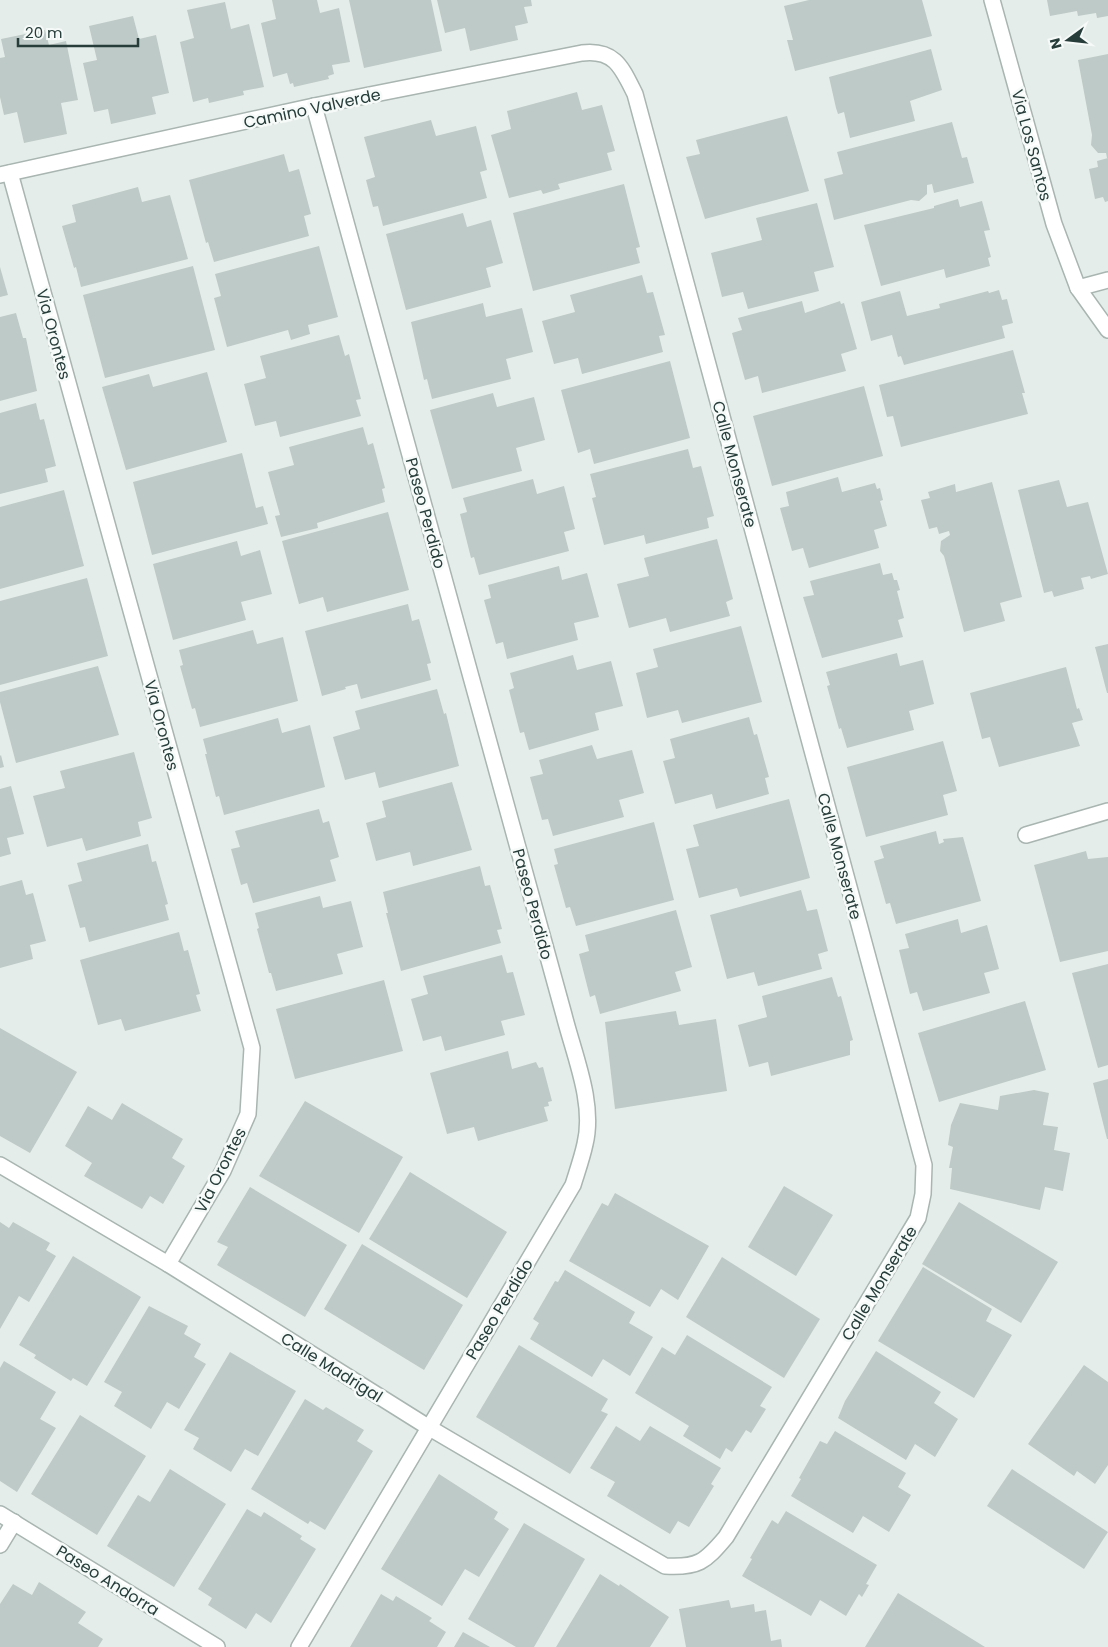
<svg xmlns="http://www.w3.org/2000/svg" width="1108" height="1647" viewBox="0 0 1108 1647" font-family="Poppins,sans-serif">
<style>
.building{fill:#becac7}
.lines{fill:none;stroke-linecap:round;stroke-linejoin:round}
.lane-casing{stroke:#a8b5b1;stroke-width:18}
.street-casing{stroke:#a8b5b1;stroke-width:18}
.lane{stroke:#fff;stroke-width:15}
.street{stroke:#fff;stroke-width:15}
.labels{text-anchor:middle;stroke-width:5;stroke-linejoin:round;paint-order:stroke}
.street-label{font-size:16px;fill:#263d39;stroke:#f6faf8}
</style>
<rect width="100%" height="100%" fill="#e5edea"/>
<g class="building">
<polygon points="272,0 317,0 320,13 339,8 350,62 332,65 334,74 328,76 329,79 294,87 293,83 290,84 287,73 273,77 261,23 276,19"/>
<polygon points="349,0 431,0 442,51 364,68"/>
<polygon points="437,0 531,0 532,6 524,7 528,23 515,26 518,40 470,51 465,28 445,33"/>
<polygon points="809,0 922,0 932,36 795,71 787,40 793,40 784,6"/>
<polygon points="1047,0 1108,0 1108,16 1097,18 1096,13 1078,16 1077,11 1050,16"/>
<polygon points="225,2 231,29 249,24 264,87 243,91 244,95 209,103 208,98 193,102 180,42 194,38 187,10"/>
<polygon points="133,16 139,39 156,35 169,93 152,97 156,114 111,124 108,109 94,112 83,63 97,60 89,26"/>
<polygon points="45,30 49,45 66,41 78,100 61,103 67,134 24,143 17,112 4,115 0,97 0,58 5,57 1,39"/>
<polygon points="931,49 942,90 910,101 915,121 850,138 844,112 838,114 836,108 829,77"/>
<polygon points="1108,54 1108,158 1107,158 1106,153 1098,153 1091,145 1092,135 1078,60"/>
<polygon points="577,92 582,110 602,105 615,151 607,153 612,170 558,184 560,189 543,194 541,190 509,198 491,135 511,129 507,111"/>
<polygon points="787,116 809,191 705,219 686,157 700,154 696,140"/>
<polygon points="431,120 436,136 476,126 487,170 480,172 487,198 383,226 378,206 373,207 366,180 375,177 364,137"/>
<polygon points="952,122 962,158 967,157 974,183 934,193 932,184 927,185 927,194 919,201 911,200 834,220 824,179 843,174 837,152"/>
<polygon points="284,154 289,172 299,169 311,214 304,216 309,236 214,262 208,242 206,243 189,180"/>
<polygon points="1108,158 1108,201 1105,202 1103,197 1095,199 1089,169 1098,167 1097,161"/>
<polygon points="624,184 640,247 636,248 640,263 533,291 513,213"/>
<polygon points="138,187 142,202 170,195 188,259 81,287 76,267 74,268 62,226 76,222 72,205"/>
<polygon points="958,199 960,207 982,201 990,230 984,231 991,257 988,258 990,266 946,278 944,269 881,286 864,225 934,208 934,206"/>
<polygon points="817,203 834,267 814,272 819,291 748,309 743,292 722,297 711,253 762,240 756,218"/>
<polygon points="463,213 467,227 491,220 503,263 486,268 491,287 406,310 386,234"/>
<polygon points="319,246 338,317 308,325 310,334 291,340 288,330 227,347 214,298 221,296 215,274"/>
<polygon points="193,266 215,350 105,378 83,295"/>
<polygon points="0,267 8,295 0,297"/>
<polygon points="642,275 647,293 653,292 665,335 659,336 663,352 582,374 578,358 554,364 542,321 575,312 570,295"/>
<polygon points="999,290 1002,300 1007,299 1013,323 1002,326 1005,338 904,365 901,356 898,357 892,335 871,341 861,302 900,291 907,316 940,308 939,304 988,291 989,293"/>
<polygon points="802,301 805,313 840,301 841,304 844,303 857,349 841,354 846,371 762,393 758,376 745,380 732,333 742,330 738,318"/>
<polygon points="483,303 486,317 522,308 533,352 506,359 511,379 432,399 427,379 424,380 411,322"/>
<polygon points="16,313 23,338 26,338 37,391 0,401 0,317"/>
<polygon points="339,335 345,356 349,354 361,399 356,400 361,416 280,437 276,421 255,426 244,384 266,378 260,356"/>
<polygon points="1013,350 1025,393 1022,393 1028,414 901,447 893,416 887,417 879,385"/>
<polygon points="670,361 690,438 594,464 590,449 578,453 561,390"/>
<polygon points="207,372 227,442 126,470 102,387 149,374 153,387"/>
<polygon points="864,386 883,456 772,486 753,416"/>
<polygon points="493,393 497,407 534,397 545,440 516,448 522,471 452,489 430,410"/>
<polygon points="36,403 40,420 44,419 56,466 45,469 48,482 0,494 0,413"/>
<polygon points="363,427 368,445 373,443 385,488 382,489 385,502 317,523 318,528 281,537 275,516 280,515 268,472 294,465 289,447"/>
<polygon points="688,449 693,468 701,466 714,516 707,518 709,528 646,544 644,535 604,545 592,498 596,497 590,474"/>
<polygon points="242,453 256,508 263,506 268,524 152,555 133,482"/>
<polygon points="838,477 842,492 875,483 877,489 880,488 883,500 880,501 887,526 874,530 879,548 809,568 803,548 792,551 780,508 789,506 786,492"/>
<polygon points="533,479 537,494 564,486 575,529 564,532 569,551 479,575 474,557 471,558 460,514 467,512 463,498"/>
<polygon points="1059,480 1067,507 1088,502 1108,574 1091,579 1090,576 1081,578 1084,589 1054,597 1052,591 1044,593 1018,490"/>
<polygon points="992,482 1022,597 1000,603 1005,621 964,632 944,556 940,551 941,541 950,535 949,531 939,534 937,527 929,529 921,500 930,498 928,492 955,484 956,492"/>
<polygon points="64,490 84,566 0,589 0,507"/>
<polygon points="388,512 409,590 327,612 323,597 299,604 282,541"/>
<polygon points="717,539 733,599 726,602 730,616 670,632 666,618 629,628 617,584 649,576 644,558"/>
<polygon points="237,541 241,556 260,550 272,594 241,602 246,620 173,640 153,564"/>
<polygon points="880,563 883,575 892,573 894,580 897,580 900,590 897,591 904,618 898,620 903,637 822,658 803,597 814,595 810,581"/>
<polygon points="559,566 562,580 587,573 599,617 574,623 578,640 507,659 503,642 496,644 484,600 491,598 488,585"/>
<polygon points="87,578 108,656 0,685 0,601"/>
<polygon points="408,604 412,621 419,619 431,663 427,664 431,680 361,699 357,684 345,687 346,689 322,696 305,631"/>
<polygon points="741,626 762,702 682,723 678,710 647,718 636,673 658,667 653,649"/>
<polygon points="253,630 257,644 283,637 298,701 200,727 195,708 192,709 180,666 183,665 179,650"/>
<polygon points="1108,644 1108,693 1107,693 1095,647"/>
<polygon points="897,653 900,666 923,660 934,704 909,711 914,730 847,748 841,728 839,729 827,686 830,685 826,672"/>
<polygon points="573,655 577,670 611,661 623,706 595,713 599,730 529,750 524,732 520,733 509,690 514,688 510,673"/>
<polygon points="98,666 119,735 16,763 0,702 0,692"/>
<polygon points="1066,667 1077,709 1079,708 1083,720 1072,723 1080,746 999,767 990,737 982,739 970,693"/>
<polygon points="437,689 444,714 446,713 459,766 379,788 375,772 345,780 333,737 360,729 355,711"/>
<polygon points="749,717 754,735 757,734 769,777 765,778 769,794 716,809 712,794 675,804 663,761 675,758 670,739"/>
<polygon points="278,718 282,733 310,725 325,787 224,815 219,796 216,797 205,754 207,754 203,739"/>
<polygon points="943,741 957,791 943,795 948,815 866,837 847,767"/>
<polygon points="592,745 597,759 632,750 644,793 619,800 624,817 553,836 548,819 542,820 530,777 543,774 539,760"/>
<polygon points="134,752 152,818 138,822 141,836 86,851 82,838 47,847 33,796 65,788 60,771"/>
<polygon points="1,755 4,767 0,768 0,756"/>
<polygon points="452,782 472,850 413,866 410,852 376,861 366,823 386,817 382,801"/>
<polygon points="11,786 24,834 7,838 11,854 0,857 0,789"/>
<polygon points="789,799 810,878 740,897 737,888 699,898 686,849 699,846 693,825"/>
<polygon points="319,809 323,823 329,821 339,857 330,860 336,881 253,903 247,883 241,885 231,849 240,847 235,831"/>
<polygon points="654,822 674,900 576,926 570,907 566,908 554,865 558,864 554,849"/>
<polygon points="936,831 939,844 944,842 943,839 963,837 981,901 896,924 890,903 886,904 874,861 884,858 880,846"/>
<polygon points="148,844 152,862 156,861 168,904 165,905 169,920 89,942 85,927 80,928 68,885 82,881 77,863"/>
<polygon points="1086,851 1088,859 1108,857 1108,951 1060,962 1034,865"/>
<polygon points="480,866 485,886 490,885 502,929 497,930 501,943 401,971 386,913 388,913 383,892"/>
<polygon points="22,880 26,895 33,893 46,941 30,945 33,959 0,968 0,886"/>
<polygon points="801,890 807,911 817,909 828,951 818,954 822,969 758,986 754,972 727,979 710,915"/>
<polygon points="320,896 323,908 351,901 363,947 337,954 343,974 276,991 271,973 269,973 257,929 259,928 255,913"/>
<polygon points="676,910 692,967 675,972 681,991 600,1014 595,995 590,997 579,954 589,951 585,935"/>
<polygon points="958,919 961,933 987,925 999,969 984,973 990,993 923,1011 917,992 910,994 899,950 909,948 905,934"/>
<polygon points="179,932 184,951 188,950 200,994 196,995 201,1011 125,1031 121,1019 98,1025 80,960"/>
<polygon points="502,955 507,973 513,972 525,1015 501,1021 505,1035 445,1051 441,1036 423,1041 411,999 428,994 423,976"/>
<polygon points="1108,964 1108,1065 1098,1068 1072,973"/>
<polygon points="832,977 838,997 841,996 853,1040 850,1041 850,1055 771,1076 768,1062 749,1067 738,1025 767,1017 762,996"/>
<polygon points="384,980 403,1051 295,1079 276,1009"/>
<polygon points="1025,1001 1046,1070 939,1102 918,1033"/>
<polygon points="676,1011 679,1025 716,1019 727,1091 615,1109 605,1022"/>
<polygon points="0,1028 77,1072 30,1153 0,1136"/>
<polygon points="508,1051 512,1069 536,1062 539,1068 543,1067 552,1101 548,1102 549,1106 544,1107 548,1121 478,1141 474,1127 447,1134 430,1073"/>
<polygon points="1108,1079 1108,1139 1107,1139 1093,1083"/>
<polygon points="1034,1090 1049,1093 1043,1125 1058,1127 1054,1150 1070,1153 1063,1191 1045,1187 1040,1210 950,1189 952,1168 949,1168 953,1147 948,1145 951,1125 960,1103 998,1110 1000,1096"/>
<polygon points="305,1101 403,1157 359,1233 259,1176"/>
<polygon points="122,1103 183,1139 172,1158 185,1166 163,1204 150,1196 142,1209 84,1176 92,1163 65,1146 88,1106 112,1120"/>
<polygon points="410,1172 507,1232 467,1298 369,1239"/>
<polygon points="784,1186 833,1215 796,1276 748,1247"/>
<polygon points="250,1187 347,1245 305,1317 217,1265 228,1247 217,1242"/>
<polygon points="615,1193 709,1246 678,1300 661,1289 650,1307 569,1261 602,1203 608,1206"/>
<polygon points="959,1202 1058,1262 1021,1323 922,1264"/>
<polygon points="0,1222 9,1228 13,1222 50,1243 46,1250 56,1256 29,1302 19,1296 0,1329"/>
<polygon points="362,1244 463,1305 424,1370 324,1309"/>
<polygon points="73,1256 141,1297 87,1386 73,1378 71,1381 34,1358 36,1355 19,1345"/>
<polygon points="722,1257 820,1319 784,1378 686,1317"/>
<polygon points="923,1267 992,1309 986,1321 1012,1335 974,1398 878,1341"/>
<polygon points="565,1270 635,1312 629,1323 653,1337 630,1376 603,1359 592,1377 530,1339 539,1323 533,1319 555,1281 558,1282"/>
<polygon points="149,1306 188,1326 184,1334 201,1344 194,1357 206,1364 179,1409 167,1402 151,1429 114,1406 122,1392 104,1382"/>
<polygon points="687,1335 772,1387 760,1406 766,1409 751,1433 746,1430 732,1452 726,1448 720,1459 683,1436 689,1426 635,1393 662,1347 675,1355"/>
<polygon points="519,1345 608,1399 601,1411 608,1414 570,1474 476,1417"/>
<polygon points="876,1351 941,1392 934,1403 958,1419 935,1457 915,1444 906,1460 838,1418 845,1401"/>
<polygon points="230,1352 296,1391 258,1456 245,1449 231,1472 193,1449 199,1438 184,1430"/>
<polygon points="4,1361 56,1392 40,1419 56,1428 17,1492 0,1481 0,1368"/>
<polygon points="1084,1365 1108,1382 1108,1465 1095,1484 1077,1471 1074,1476 1028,1444"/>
<polygon points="305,1399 323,1410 326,1407 364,1430 357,1441 373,1451 325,1530 310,1521 308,1524 251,1489"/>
<polygon points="80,1415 146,1456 97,1535 31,1494"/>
<polygon points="616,1426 640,1441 650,1426 721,1468 711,1484 714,1486 689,1527 678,1521 670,1534 607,1496 615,1482 590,1468"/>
<polygon points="835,1431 906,1473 898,1487 911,1495 889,1532 863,1516 853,1533 791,1496 801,1479 799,1478 820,1441 827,1444"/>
<polygon points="170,1469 226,1504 174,1587 107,1546 138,1495 150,1502"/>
<polygon points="1012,1469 1108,1532 1084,1569 987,1506"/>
<polygon points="439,1474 498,1512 494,1519 509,1529 479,1577 465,1569 442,1606 381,1569"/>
<polygon points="247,1509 261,1517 264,1512 302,1536 300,1539 316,1549 271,1623 256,1613 246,1629 208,1605 212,1598 198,1589"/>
<polygon points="786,1511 877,1565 866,1584 869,1585 862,1597 859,1594 846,1616 820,1600 811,1616 742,1576 752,1559 750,1558 772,1520 778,1524"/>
<polygon points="524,1523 585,1559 534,1647 516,1647 468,1619"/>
<polygon points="600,1574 619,1586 620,1584 669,1617 650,1647 556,1647"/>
<polygon points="39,1582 86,1612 78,1623 103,1639 98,1647 0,1647 0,1604 13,1584 32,1595"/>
<polygon points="898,1593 985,1647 865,1647"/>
<polygon points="381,1594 393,1601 396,1596 432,1618 429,1621 446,1632 437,1647 350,1647"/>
<polygon points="729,1600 731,1608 754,1604 755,1612 766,1610 771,1641 781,1639 782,1647 686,1647 679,1609"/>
<polygon points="463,1632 490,1647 454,1647"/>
</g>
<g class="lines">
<defs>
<polyline id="lane" points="1026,835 1108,811"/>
<g id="street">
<polyline points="992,0 1054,224 1078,288 1108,330"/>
<polyline points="10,173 252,1048 248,1114 223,1171 168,1264"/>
<path d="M0,175L314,106L582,53C615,49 622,68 635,94L924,1165L923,1194L918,1218L726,1537C705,1562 698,1568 665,1566L428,1427L168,1264L0,1165"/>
<polyline points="1078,288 1108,280"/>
<polyline points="0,1514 217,1647"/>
<polyline points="0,1545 14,1522"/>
<path d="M299,1647L573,1185C577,1172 582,1158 585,1144C595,1103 574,1055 564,1015L314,106"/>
</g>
</defs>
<use href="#lane" class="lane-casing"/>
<use href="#street" class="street-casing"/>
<use href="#lane" class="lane"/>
<use href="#street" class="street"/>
</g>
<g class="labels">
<g class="street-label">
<text transform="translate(312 108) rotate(-12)" y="6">Camino Valverde</text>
<text transform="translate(1032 145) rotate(75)" y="6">Via Los Santos</text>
<text transform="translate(54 334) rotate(75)" y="6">Via Orontes</text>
<text transform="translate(735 464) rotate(75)" y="6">Calle Monserate</text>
<text transform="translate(426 513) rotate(75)" y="6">Paseo Perdido</text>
<text transform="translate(162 725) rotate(75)" y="6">Via Orontes</text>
<text transform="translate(840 856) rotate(75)" y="6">Calle Monserate</text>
<text transform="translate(533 904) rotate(75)" y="6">Paseo Perdido</text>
<text transform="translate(220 1170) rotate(-63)" y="6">Via Orontes</text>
<text transform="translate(879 1283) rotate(-59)" y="6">Calle Monserate</text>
<text transform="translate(499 1309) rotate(-59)" y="6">Paseo Perdido</text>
<text transform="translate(332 1367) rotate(32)" y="6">Calle Madrigal</text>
<text transform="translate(108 1580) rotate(32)" y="6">Paseo Andorra</text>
</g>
</g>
<g transform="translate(1068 40) rotate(255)" stroke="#f6faf8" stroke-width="4" paint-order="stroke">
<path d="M0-4L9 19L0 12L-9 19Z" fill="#263d39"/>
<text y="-8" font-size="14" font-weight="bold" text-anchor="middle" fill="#263d39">N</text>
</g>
<path d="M18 38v8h120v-8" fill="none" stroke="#263d39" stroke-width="2.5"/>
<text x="25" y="38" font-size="15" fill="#263d39" stroke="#f6faf8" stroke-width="4" paint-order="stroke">20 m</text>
</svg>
